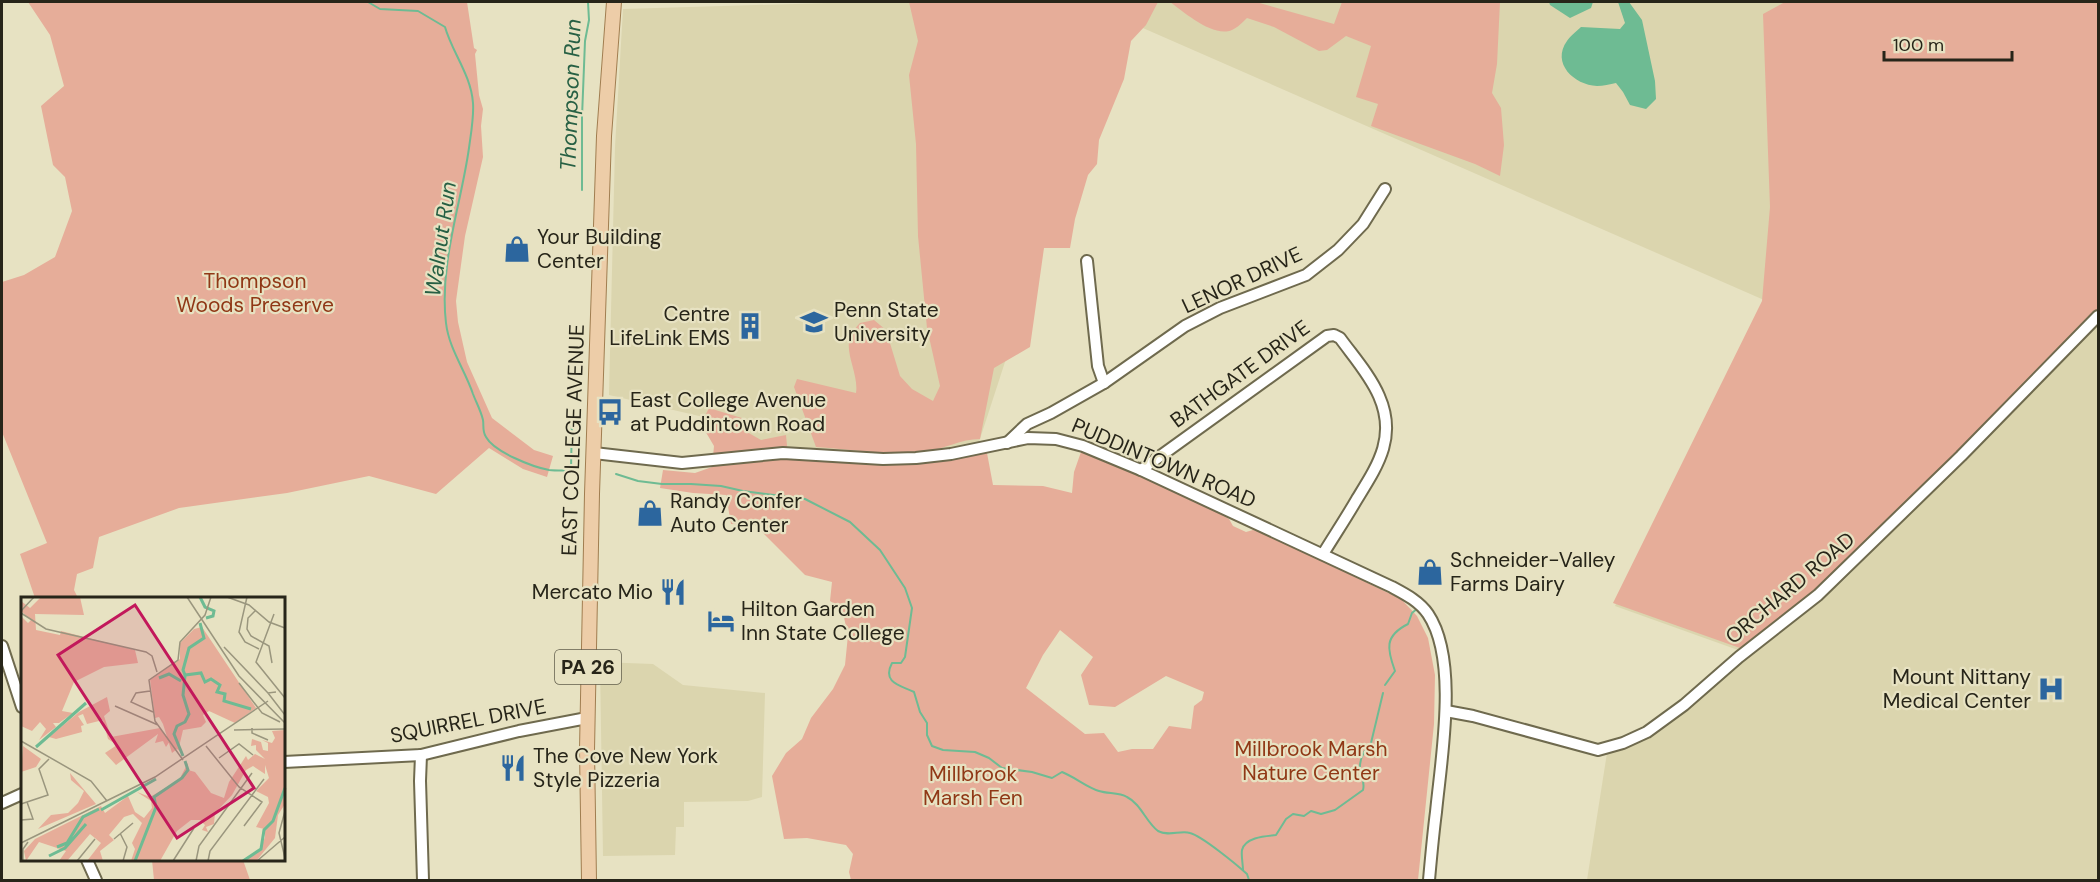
<svg xmlns="http://www.w3.org/2000/svg" width="2100" height="882" viewBox="0 0 2100 882" font-family="'DM Sans',sans-serif">
<style>
.built{fill:#dbd5ae}
.green{fill:#e6ad99;fill-rule:evenodd}
.water{fill:#6ebb93}
.lines{fill:none;stroke-linecap:round;stroke-linejoin:round}
.stream{stroke:#6ebb93;stroke-width:2}
.minor-casing{stroke:#6f6a4e;stroke-width:14}
.major-casing{stroke:#a07d50;stroke-width:16}
.minor{stroke:#fff;stroke-width:10}
.major{stroke:#edcda8;stroke-width:14}
.labels{text-anchor:middle;stroke-width:4.5;stroke-linejoin:round;paint-order:stroke}
.shield{fill:#e7e2c2;stroke:#615e4c;stroke-width:1.5}
.shield-label{font-size:20px;font-weight:bold;fill:#272519}
.poi-label{font-size:21px;fill:#272519;stroke:#e7e2c2;text-anchor:start}
.street-label{font-size:21px;fill:#272519;stroke:#e7e2c2}
.park-label{font-size:21px;fill:#903816;stroke:#e7e2c2}
.water-label{font-size:22px;font-style:italic;fill:#276044;stroke:#e7e2c2}
.inset-river{fill:none;stroke:#6ebb93;stroke-width:3}
.inset-road{fill:none;stroke:#9a967e;stroke-width:1.5}
.view{fill:#c2185b;fill-opacity:0.15;stroke:#c2185b;stroke-width:3}
.inset-edge{fill:none;stroke:#272519;stroke-width:3}
</style>
<rect width="100%" height="100%" fill="#e7e2c2"/>
<g class="built">
<polygon points="861,2 2098,2 1770,628 1738,650 1615,606 1764,300 1136,25 1043,245 978,445 948,451 890,455 847,450 776,450 729,423 609,395 615,147 623,9"/>
<polygon points="2098,326 2098,880 1587,880 1607,753 1656,732 1680,715 1746,657 1844,580"/>
<polygon points="600,662 653,664 683,685 765,693 762,797 748,801 684,802 684,827 676,827 675,855 603,856"/>
</g>
<g class="green">
<polygon points="28,2 467,2 474,48 477,50 475,54 479,95 483,109 481,126 483,157 465,236 456,301 458,322 467,362 492,418 534,450 553,456 547,477 523,469 489,448 436,494 369,476 287,493 179,508 99,537 93,568 77,574 74,590 78,598 35,598 20,554 47,543 2,432 2,282 24,275 55,257 72,211 65,177 53,165 41,106 64,86 50,35"/>
<path d="M909,2H1158L1146,25L1131,41L1124,79L1099,140L1097,164L1088,175L1075,219L1070,248H1044L1030,347L994,368L980,439C961,439 944,449 925,452C889,456 851,449 816,447L794,387L797,379L856,393C859,374 843,351 851,335C853,331 857,326 860,323L874,320L886,330L900,376L912,389L933,401L940,386L927,328L918,236L916,144L909,75L918,41Z"/>
<path d="M1170,2H1256L1334,24L1342,2H1500L1497,64L1492,93L1501,108L1504,145L1500,176L1475,164L1371,126L1378,104L1356,97L1371,46L1346,36L1327,50L1319,51L1274,27L1247,18C1243,22 1237,28 1232,30C1213,38 1184,12 1170,2Z"/>
<polygon points="1785,2 2098,2 2098,318 1749,658 1740,648 1613,603 1762,301 1770,207 1763,14"/>
<path d="M709,408L745,419L740,428L761,440L786,435L788,456C854,467 921,466 987,453L993,485L1043,486L1072,493L1074,472L1081,452L1131,471L1219,512L1229,519L1233,526L1246,532L1253,530L1261,532L1401,599L1417,616L1428,638L1435,675L1434,724L1418,880H851L849,872L853,854L846,845L807,838L784,839L772,776L786,753L802,739L811,718L833,689L845,665L848,635L842,609L830,601L832,582L805,575L755,525L731,524L726,495L693,493L660,488L663,470L695,473L712,467L714,446L701,424ZM1060,630L1093,657L1081,675L1089,705L1115,707L1166,676L1204,692L1202,700L1194,706L1191,729L1169,726L1153,749H1132L1118,752L1104,733L1085,734L1026,688L1043,655Z"/>
<polygon points="152,860 243,860 250,880 154,880"/>
</g>
<g class="water">
<polygon points="1549,2 1593,2 1591,8 1570,18 1550,5"/>
<path d="M1618,2H1629L1642,20L1655,81L1656,99L1646,109L1630,105L1623,92L1616,83C1610,84 1603,86 1597,86C1574,85 1551,63 1567,41C1570,36 1576,32 1581,27L1620,29L1625,23Z"/>
</g>
<g class="lines">
<g class="stream">
<path d="M368,2L380,9L418,11L445,27C452,52 471,75 473,103C474,117 471,133 469,148C461,205 439,264 446,323C449,349 465,370 473,394C476,402 481,411 483,420C484,426 482,431 486,437C494,452 533,467 549,470C558,471 568,470 576,471"/>
<polyline points="582,190 582,117 585,41 589,20 588,2"/>
<polyline points="571,470 572,416"/>
<path d="M616,474L638,481L662,484H691L721,486L743,491L805,499L850,522L880,550L905,588L912,608L905,657L901,663H892C881,684 903,686 914,692L920,712L927,723V735L932,746L943,750L975,752L989,758L1002,768L1032,772L1052,778L1062,772C1075,777 1086,787 1099,791C1108,794 1119,792 1127,797C1141,804 1146,822 1158,831C1169,837 1180,830 1190,833C1202,836 1237,865 1247,874L1249,880"/>
<path d="M1385,685L1395,671C1387,649 1384,636 1408,624L1412,613L1418,608"/>
<path d="M1243,870C1243,864 1241,856 1242,850C1245,837 1266,836 1276,835L1286,819L1293,814L1304,816L1311,811L1321,814L1335,810L1363,790C1365,782 1362,778 1360,771C1359,760 1364,750 1371,743L1383,693"/>
</g>
<defs>
<g id="minor">
<polyline points="1087,261 1098,366 1104,383"/>
<polyline points="1007,443 1027,424 1051,413 1104,383 1185,326 1220,308 1306,275 1338,250 1363,224 1385,189"/>
<path d="M594,453L682,463L783,453L883,459L916,458L951,454L1028,438L1056,439L1083,446L1141,470L1392,587C1405,594 1419,601 1428,614C1459,660 1441,759 1436,812C1433,835 1431,858 1429,880"/>
<path d="M1141,470L1327,336L1334,335L1340,338C1353,356 1370,375 1379,396C1397,437 1378,465 1357,499C1346,518 1334,536 1323,554"/>
<polyline points="2,646 22,707"/>
<polyline points="1446,711 1473,716 1598,750 1623,743 1647,732 1684,705 1739,657 1818,595 1961,456 2098,316"/>
<polyline points="421,755 420,781 423,880"/>
<polyline points="284,762 421,755 519,731 587,718"/>
<polyline points="2,803 22,794"/>
<polyline points="87,860 96,880"/>
</g>
<polyline id="major" points="589,880 587,750 592,494 604,136 614,2"/>
</defs>
<use href="#minor" class="minor-casing"/>
<use href="#major" class="major-casing"/>
<use href="#minor" class="minor"/>
<use href="#major" class="major"/>
</g>
<defs>
<symbol id="shop-bare" viewBox="-9 -9 18 18"><path d="M-5-2.5h2.3a2.7 3.5 0 0 1 5.4 0H5L5.5 6h-11ZM-1.5-2.5h3a1.5 2.3 0 0 0-3 0Z" fill="#2c669e" stroke="#e7e2c2" stroke-width="2.5" paint-order="stroke"/></symbol>
<symbol id="university-bare" viewBox="-9 -9 18 18"><path d="M0-5L7-2L0 1L-7-2ZM-4 1L0 2.5L4 1V4Q0 6-4 4Z" fill="#2c669e" stroke="#e7e2c2" stroke-width="2.5" paint-order="stroke"/></symbol>
<symbol id="building-bare" viewBox="-9 -9 18 18"><path d="M-4-6H4V6H1V3H-1V6H-4ZM-2.5-4.3h1.7v1.8h-1.7ZM.8-4.3h1.7v1.8H.8ZM-2.5-1h1.7V.8h-1.7ZM.8-1h1.7V.8H.8Z" fill="#2c669e" stroke="#e7e2c2" stroke-width="2.5" paint-order="stroke"/></symbol>
<symbol id="bus-bare" viewBox="-9 -9 18 18"><path d="M-5-6H5V4H4V6H2V4H-2V6H-4V4H-5ZM-3.5-4V0h7V-4ZM-3.5 1.2v1.5H-2V1.2ZM2 1.2v1.5H3.5V1.2Z" fill="#2c669e" stroke="#e7e2c2" stroke-width="2.5" paint-order="stroke"/></symbol>
<symbol id="restaurant-bare" viewBox="-9 -9 18 18"><path d="M-5-6h1v4h1v-4h1v4h1v-4h1v5L-1.5 .5V6h-2V.5L-5-1ZM5-6V6H3V1.5H1.5Q1.5-4 5-6Z" fill="#2c669e" stroke="#e7e2c2" stroke-width="2.5" paint-order="stroke"/></symbol>
<symbol id="hotel-bare" viewBox="-9 -9 18 18"><path d="M-6-4.5h1.5V1H6V5H4.5V3h-9V5H-6ZM-4 0a1.8 1.8 0 1 1 3.6 0ZM.5 0V-2.5h3Q6-2.5 6 0Z" fill="#2c669e" stroke="#e7e2c2" stroke-width="2.5" paint-order="stroke"/></symbol>
<symbol id="hospital-bare" viewBox="-9 -9 18 18"><path d="M-5-5h3v3.5h4V-5h3V5h-3V1.5h-4V5h-3Z" fill="#2c669e" stroke="#e7e2c2" stroke-width="2.5" paint-order="stroke"/></symbol>
</defs>
<g fill-rule="evenodd">
<use href="#shop-bare" x="498" y="230" width="38" height="38"/>
<use href="#university-bare" x="795" y="303" width="38" height="38"/>
<use href="#building-bare" x="731" y="307" width="38" height="38"/>
<use href="#bus-bare" x="591" y="393" width="38" height="38"/>
<use href="#shop-bare" x="631" y="494" width="38" height="38"/>
<use href="#shop-bare" x="1411" y="553" width="38" height="38"/>
<use href="#restaurant-bare" x="654" y="573" width="38" height="38"/>
<use href="#hotel-bare" x="702" y="602" width="38" height="38"/>
<use href="#hospital-bare" x="2032" y="670" width="38" height="38"/>
<use href="#restaurant-bare" x="494" y="749" width="38" height="38"/>
</g>
<g class="labels">
<rect class="shield" x="555" y="650" width="66" height="34" rx="4.5"/>
<g class="shield-label">
<text x="588" y="674">PA 26</text>
</g>
<g class="poi-label">
<text x="537" y="244">Your Building<tspan x="537" dy="24">Center</tspan></text>
<text x="834" y="317">Penn State<tspan x="834" dy="24">University</tspan></text>
<text x="730" y="321" text-anchor="end">Centre<tspan x="730" dy="24">LifeLink EMS</tspan></text>
<text x="630" y="407">East College Avenue<tspan x="630" dy="24">at Puddintown Road</tspan></text>
<text x="670" y="508">Randy Confer<tspan x="670" dy="24">Auto Center</tspan></text>
<text x="1450" y="567">Schneider-Valley<tspan x="1450" dy="24">Farms Dairy</tspan></text>
<text x="653" y="599" text-anchor="end">Mercato Mio</text>
<text x="741" y="616">Hilton Garden<tspan x="741" dy="24">Inn State College</tspan></text>
<text x="2031" y="684" text-anchor="end">Mount Nittany<tspan x="2031" dy="24">Medical Center</tspan></text>
<text x="533" y="763">The Cove New York<tspan x="533" dy="24">Style Pizzeria</tspan></text>
</g>
<g class="street-label">
<text transform="translate(1242 280) rotate(-25)" y="7">LENOR DRIVE</text>
<text transform="translate(1240 374) rotate(-36)" y="7">BATHGATE DRIVE</text>
<text transform="translate(573 440) rotate(-88)" y="7">EAST COLLEGE AVENUE</text>
<text transform="translate(1164 463) rotate(23)" y="7">PUDDINTOWN ROAD</text>
<text transform="translate(1790 588) rotate(-40)" y="7">ORCHARD ROAD</text>
<text transform="translate(468 721) rotate(-11)" y="7">SQUIRREL DRIVE</text>
</g>
<g class="park-label">
<text x="255" y="288">Thompson<tspan x="255" dy="24">Woods Preserve</tspan></text>
<text x="1311" y="756">Millbrook Marsh<tspan x="1311" dy="24">Nature Center</tspan></text>
<text x="973" y="781">Millbrook<tspan x="973" dy="24">Marsh Fen</tspan></text>
</g>
<g class="water-label">
<text transform="translate(570 95) rotate(-88)" y="8">Thompson Run</text>
<text transform="translate(440 239) rotate(-82)" y="8">Walnut Run</text>
</g>
</g>
<g transform="translate(21 597)">
<rect width="264" height="264" fill="#e7e2c2"/>
<path d="M20,0H59L63,18L14,17L15,33L39,38L40,34L114,53L117,66L83,70L53,85L41,114L52,116L38,126H32L35,130L18,143L25,132L19,125L11,134L0,129V19L7,26L10,23L0,14V4L9,11ZM181,30L235,111L214,126L188,114L182,118L185,125L180,130L162,133L158,150L161,156L156,152L151,156L142,127L138,120L134,121L129,82L159,62V46L173,32ZM86,100L89,114L83,119L90,140L139,131L149,144L145,150L142,144L134,146L137,137L95,168L84,156L96,148L87,142L82,123L66,127L62,117L57,119L63,128L60,129L61,135L35,142L28,140L58,115ZM264,133V207L257,218L254,241L236,263L222,264L239,254L244,240L243,232L235,230L248,206L247,200L235,194L248,181L244,168V177L232,169L225,173L211,198L194,216L193,227L185,230L187,235L181,233L184,228L179,223H170L156,234L139,264H110L114,252L111,246L121,226L112,217L103,220L88,238L93,243L79,254L82,264H66L80,246L69,237L46,264H38L45,254L18,245L5,264L3,254L14,242L80,209L84,216L107,199L114,215L123,221L131,211L130,204L116,195L129,200L158,183L167,166V173L174,175L190,196L203,201L208,185L225,159L227,163L234,157L244,162L235,153V148L230,149L231,142L240,145L242,153L247,154V146L241,143L251,146L254,141L251,134ZM2,149L20,162L15,170L0,175ZM49,176L75,207L17,232L30,218L47,216L57,206L63,194L50,183Z" fill="#e6ad99"/>
<path class="inset-river" d="M179,0L184,10L193,14L192,19L185,21M179,26L183,41L168,51L162,73L164,78L180,76L184,85L190,82L199,88L196,95L204,97L203,104L230,112M138,81L148,77L160,84M15,150L65,106M162,159L153,137L156,129L164,125L168,117L162,98L164,79M80,213L135,182M36,250L46,246L62,220L78,212M28,259L44,251L65,227M114,264L135,210L133,200L161,181L167,173L164,164M222,264L240,252L243,233L252,224L264,191"/>
<path class="inset-road" d="M166,0L218,79L264,126M206,0L228,8L248,25L264,31M226,0L218,35L224,45L238,52M235,13L227,21L226,32L230,39L248,49L251,66M0,14L13,0M0,16L25,32L125,55L131,59L136,75M253,17L235,65L264,101M203,50L247,96L255,95M218,86L241,116L259,125M129,94L115,96L110,105L132,115M247,96L264,118M94,109L137,128M231,131V136L247,143M213,133L264,132M0,144L70,184L86,204M185,149L218,190L241,205L223,229M198,161L218,147L232,158M162,163L134,124L128,83L157,63L159,45L184,18L190,0M0,207L27,198L18,172L28,162M264,214L258,236L264,261M0,223L12,222L6,205M99,236L106,250L102,264M93,242L112,226M0,246L134,180L247,104M2,263V252L7,245M56,264L74,242M152,264L173,231M175,264L178,249L231,176M187,264L189,254L243,182M236,264L264,240"/>
<path class="view" d="M114,8L233,191L156,241L37,58Z"/>
<rect width="264" height="264" class="inset-edge"/>
</g>
<rect width="2100" height="882" fill="none" stroke="#272519" stroke-width="6"/>
<path d="M1884 51v9h128v-9" fill="none" stroke="#272519" stroke-width="3"/>
<text x="1893" y="51" font-size="18" fill="#272519" stroke="#e7e2c2" stroke-width="4.5" paint-order="stroke">100 m</text>
</svg>
